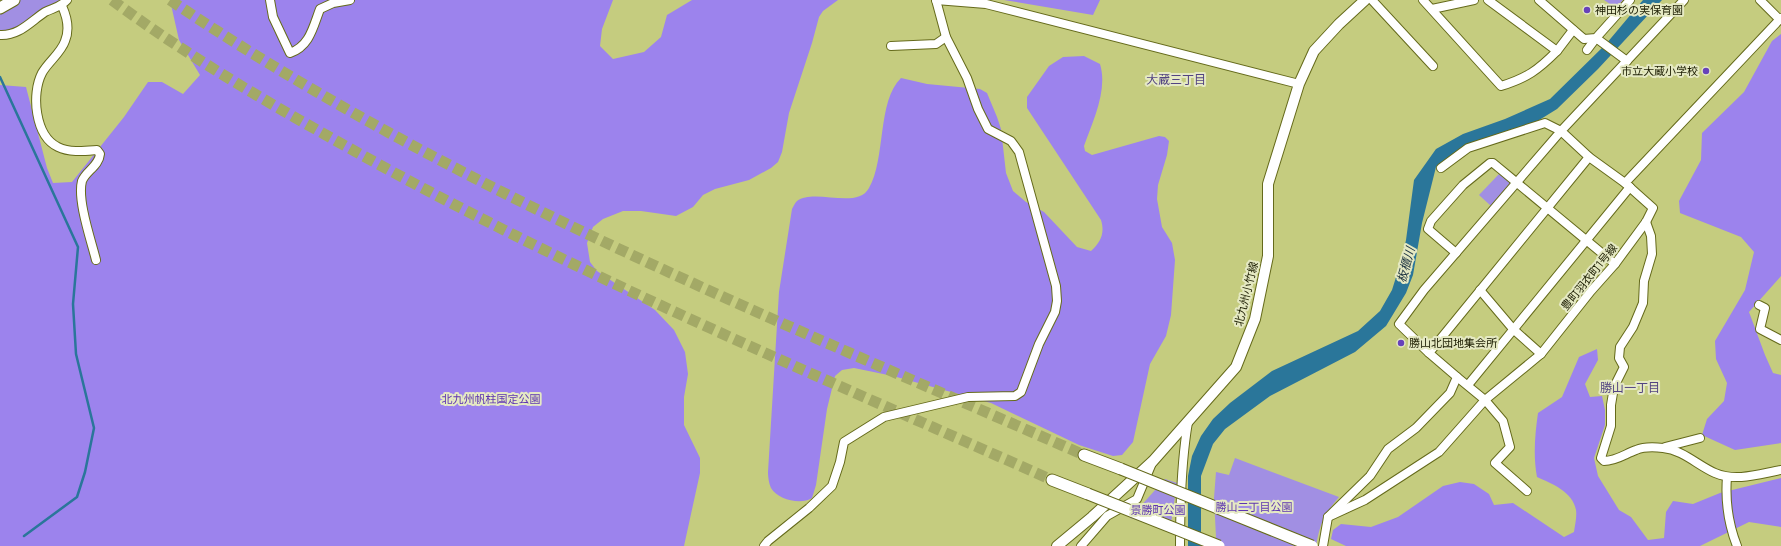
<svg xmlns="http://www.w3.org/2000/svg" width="1781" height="546" viewBox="0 0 1781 546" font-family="Manrope,'Noto Sans JP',sans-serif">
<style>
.green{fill:#a18fe3}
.forest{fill:#9c83ed}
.water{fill:#2a769a}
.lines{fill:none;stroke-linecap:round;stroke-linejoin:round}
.stream{stroke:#2a769a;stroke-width:2.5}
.highway-tunnel{stroke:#a3a966;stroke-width:11;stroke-dasharray:11 5.5;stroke-linecap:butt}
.minor-casing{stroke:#656a1b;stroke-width:10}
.major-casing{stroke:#656a1b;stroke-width:12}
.highway-casing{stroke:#656a1b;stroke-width:13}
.minor{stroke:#fff;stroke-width:8}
.major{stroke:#fff;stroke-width:10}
.highway{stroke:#fff;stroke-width:11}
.highway-bridge-casing{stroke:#656a1b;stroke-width:13;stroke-linecap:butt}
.highway-bridge{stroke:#fff;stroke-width:11}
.poi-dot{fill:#6742ba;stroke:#e5e9c3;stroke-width:1.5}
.labels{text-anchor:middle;stroke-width:4;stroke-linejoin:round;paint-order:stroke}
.poi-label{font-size:11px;fill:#1b1c00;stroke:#e5e9c3;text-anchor:start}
.street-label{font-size:11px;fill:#1b1c00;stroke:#e5e9c3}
.park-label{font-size:11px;fill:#5e35b0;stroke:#e5e9c3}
.neighbourhood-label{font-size:12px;fill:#524381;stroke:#e5e9c3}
.water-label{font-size:12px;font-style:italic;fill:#1e3542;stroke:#e5e9c3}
</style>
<rect width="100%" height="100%" fill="#c5cc7f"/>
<g class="green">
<polygon points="20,0 65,0 17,29 0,32 0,11"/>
<polygon points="1604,0 1623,0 1616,8"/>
<polygon points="1499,174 1511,183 1491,206 1479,195"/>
<path d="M1235,458L1339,497C1324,515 1320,523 1316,546H1214L1216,537L1214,498L1216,472L1229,475Z"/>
<polygon points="1165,479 1177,483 1170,530 1130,518"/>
</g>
<g class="forest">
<polygon points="170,0 613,0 602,29 600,46 613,59 644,52 661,37 667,15 692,0 838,0 823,11 819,17 812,43 789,113 782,152 778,162 771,168 749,180 715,189 703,195 693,207 676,216 641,211 623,211 603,219 593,227 587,243 590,262 597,271 655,310 674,330 685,352 688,374 684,397 684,425 700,458 700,473 684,546 0,546 0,85 26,87 47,168 53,183 72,182 124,117 148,82 162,82 183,94 200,75 179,40"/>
<polygon points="1004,0 1100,0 1093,15"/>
<polygon points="1781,34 1781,276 1749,312 1765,355 1773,373 1781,375 1781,443 1735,450 1702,435 1707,419 1724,401 1727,383 1716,359 1715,341 1745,290 1754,252 1741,237 1680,213 1679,201 1701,160 1702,133 1744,92 1772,41"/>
<path d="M1084,56L1100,64C1108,90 1093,121 1084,146L1085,151L1092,155L1159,136L1165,137L1169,141L1167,155L1158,185L1157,199L1162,227L1172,243L1175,260L1171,315L1166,336L1150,364L1133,442L1122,455L1113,456L1079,445L991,403L893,376L854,368L842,370L835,376L827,409L816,485L812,498C801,505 778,500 771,488C769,484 768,477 768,472L779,292L792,209C793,207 795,203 797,201C815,188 857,210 869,188C886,159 877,101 901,78L927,84L980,89L987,93L997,117L1001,129L1006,173L1013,191L1026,202L1044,212L1077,247L1091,251C1101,242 1105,233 1101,220L1027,108V97L1049,66L1063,57Z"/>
<path d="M1597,349L1598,360L1585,384L1590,397L1602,396L1605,410V425L1594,458L1598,476L1619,510L1631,517L1648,540L1664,538L1666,512L1673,501L1693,504L1720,493L1781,478V527L1749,522L1700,546H1346L1331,539L1333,530L1341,524L1371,527L1398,517L1443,486L1460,482L1474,484L1489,494L1494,505L1513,503L1564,537L1574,532C1575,525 1577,517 1576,510C1573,492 1551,483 1537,477C1533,456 1535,434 1538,413L1562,397L1579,357Z"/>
</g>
<polygon class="water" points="1643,0 1662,0 1598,69 1557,109 1536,122 1467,144 1436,167 1422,223 1413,275 1406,293 1386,326 1355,352 1270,396 1225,429 1213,444 1201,476 1201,546 1188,546 1188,476 1192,456 1201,436 1213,419 1230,403 1272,371 1358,331 1380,311 1392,290 1402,258 1406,240 1414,180 1436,149 1463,134 1505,119 1550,99 1606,44"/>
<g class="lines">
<polyline class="stream" points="0,77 78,247 73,304 76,354 94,428 85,472 77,497 24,536"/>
<g class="highway-tunnel">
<path d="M112,0C190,58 275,107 360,154C583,278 819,376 1052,480"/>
<path d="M170,0C453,191 773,318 1084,455"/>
</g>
<defs>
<g id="minor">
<path d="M270,0L273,17L290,53C310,46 313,27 320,9L333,3L350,0"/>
<polyline points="936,0 986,4 1299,84"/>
<polyline points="1372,0 1433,66"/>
<path d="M1423,0L1501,86C1527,78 1538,70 1557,51L1488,0"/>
<polyline points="1539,0 1584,39 1596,38 1630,0"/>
<polyline points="1760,0 1779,19"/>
<path d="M62,6C67,17 70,29 65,41C61,53 48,62 42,73C31,94 35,136 58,147C70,153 85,151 97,150L100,154C99,166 86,171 82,181C77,200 91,240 96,260"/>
<polyline points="1432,9 1474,0"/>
<path d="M0,35C19,36 30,22 45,12C53,8 61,7 67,0"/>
<polyline points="891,46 936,44 946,37"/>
<polyline points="1587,50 1596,38 1627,61"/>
<polyline points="1557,51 1573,30"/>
<polyline points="1589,157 1625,183"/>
<path d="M1646,222L1651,236L1652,254L1644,281L1643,303L1633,327L1620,347L1619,358L1624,367L1614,387L1611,405V426L1601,458L1604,461C1616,461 1625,454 1636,450C1643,447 1655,447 1663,448C1683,450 1697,465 1715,473C1736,482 1759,474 1781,470"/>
<polyline points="1456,253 1428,229 1431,221 1463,185 1490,163 1493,163 1615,264"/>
<polyline points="1480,290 1513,329 1541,354"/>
<polyline points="1759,305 1765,308 1760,329 1781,340"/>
<polyline points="1429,353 1589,157 1561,131 1684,0"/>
<polyline points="1457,377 1485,400 1503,421 1510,447 1495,463 1527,491"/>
<polyline points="1468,385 1630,187"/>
<polyline points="1665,447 1700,438"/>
<path d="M1727,477C1725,502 1728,523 1737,546"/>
<polyline points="1328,517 1365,500 1439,452 1485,400 1541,354 1591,291 1615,264 1646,222 1653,208 1625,183 1781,18"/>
<polyline points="764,546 768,541 809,508 832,486 840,462 844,442 884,417 968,397 1015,396 1021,392 1039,344 1055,312 1057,301 1056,286 1019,152 1011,141 988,129 978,109 967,78 946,37 936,0"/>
<polyline points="1081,546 1107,516 1137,499 1152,463"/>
<path d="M1180,546C1180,504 1181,463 1188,422"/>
<polyline points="1323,546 1328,517 1370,476 1388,449 1416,428 1450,393 1457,377 1429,353 1399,324 1424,290 1561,131 1545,123 1468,148 1441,168"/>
</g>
<polyline id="major" points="1057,546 1092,517 1153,461 1236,367 1255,319 1268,256 1268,184 1299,84 1314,51 1339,24 1365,0"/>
<g id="highway">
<polyline points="0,8 14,0"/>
<polyline points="1084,455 1121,469"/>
<polyline points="1052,480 1088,494"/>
</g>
</defs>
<use href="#minor" class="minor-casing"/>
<use href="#major" class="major-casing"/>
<use href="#highway" class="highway-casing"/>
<use href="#minor" class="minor"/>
<use href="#major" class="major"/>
<use href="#highway" class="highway"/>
<defs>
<g id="highway-bridge">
<polyline points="1121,469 1312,546"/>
<polyline points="1088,494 1219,546"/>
</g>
</defs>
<use href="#highway-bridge" class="highway-bridge-casing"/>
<use href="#highway-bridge" class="highway-bridge"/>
</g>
<g class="poi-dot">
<circle cx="1587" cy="10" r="4"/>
<circle cx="1706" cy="71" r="4"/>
<circle cx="1401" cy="343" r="4"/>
</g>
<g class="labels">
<g class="poi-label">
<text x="1595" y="14">神田杉の実保育園</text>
<text x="1698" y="75" text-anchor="end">市立大蔵小学校</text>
<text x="1409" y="347">勝山北団地集会所</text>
</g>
<g class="street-label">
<text transform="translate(1589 277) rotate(-51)" y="4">豊町羽衣町1号線</text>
<text transform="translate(1246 294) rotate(-76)" y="4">北九州小竹線</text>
</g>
<g class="park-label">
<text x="491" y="403">北九州帆柱国定公園</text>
<text x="1254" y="511">勝山二丁目公園</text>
<text x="1158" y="514">景勝町公園</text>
</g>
<g class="neighbourhood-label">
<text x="1176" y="84">大蔵三丁目</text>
<text x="1630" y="392">勝山一丁目</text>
</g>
<g class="water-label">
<text transform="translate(1406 265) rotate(-74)" y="4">板櫃川</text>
</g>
</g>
</svg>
